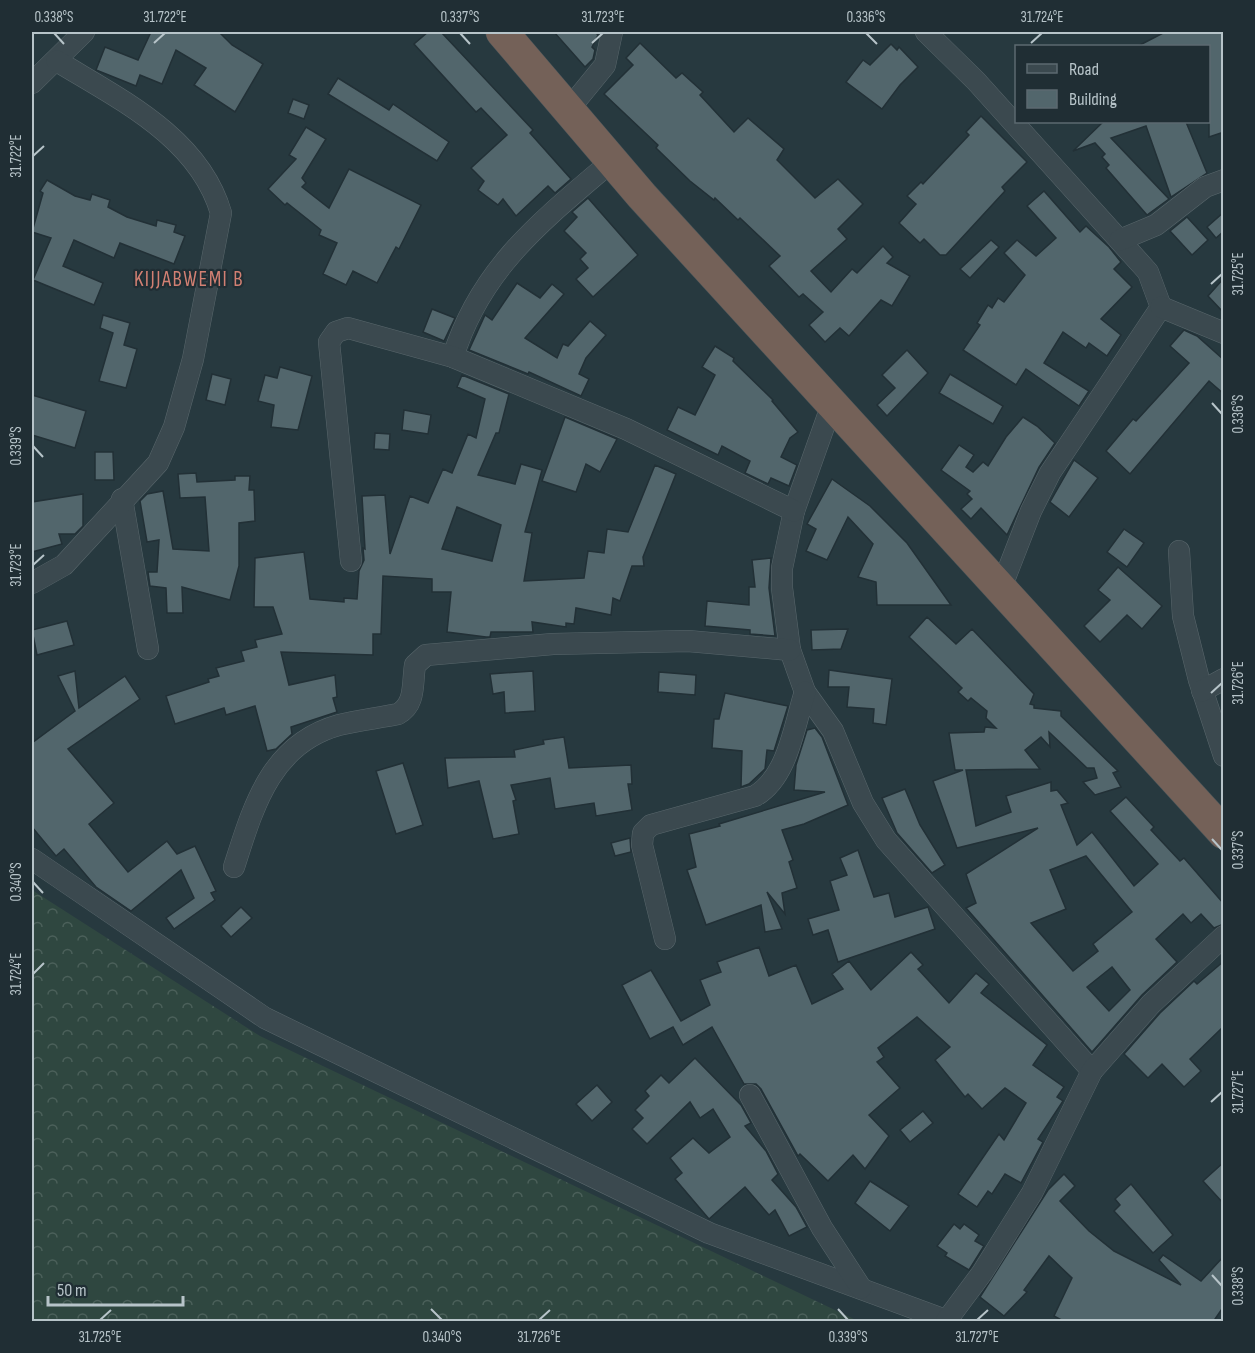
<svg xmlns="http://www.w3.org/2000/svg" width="1255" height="1353" viewBox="0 0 1255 1353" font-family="'Sofia Sans Condensed',sans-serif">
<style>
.forest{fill:url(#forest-crowns)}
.building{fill:#52666c;stroke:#223036;stroke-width:1.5;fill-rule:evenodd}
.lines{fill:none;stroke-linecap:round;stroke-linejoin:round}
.minor-casing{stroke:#59676c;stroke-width:22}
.highway-casing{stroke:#465459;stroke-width:33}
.minor{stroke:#3b494f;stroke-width:21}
.highway{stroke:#746158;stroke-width:32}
.ticks{fill:none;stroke:#b7c4c9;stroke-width:2}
.labels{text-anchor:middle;stroke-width:4.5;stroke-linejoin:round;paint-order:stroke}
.quarter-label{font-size:21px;letter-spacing:1.5px;fill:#d28073;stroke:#202e34}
.neatline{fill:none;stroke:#b7c4c9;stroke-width:2}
.ticks-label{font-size:15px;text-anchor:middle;fill:#b7c4c9}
</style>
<defs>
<pattern id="forest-crowns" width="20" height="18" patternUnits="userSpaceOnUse" patternTransform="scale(1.5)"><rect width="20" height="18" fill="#2f4740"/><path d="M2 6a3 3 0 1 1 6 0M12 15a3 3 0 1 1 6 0" fill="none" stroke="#4b605a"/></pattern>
</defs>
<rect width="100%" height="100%" fill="#27393f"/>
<polygon class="forest" points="32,890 260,1036 858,1321 32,1321"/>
<g class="building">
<polygon points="151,32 219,32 232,45 263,64 235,112 194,85 206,68 176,50 162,84 140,75 136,86 96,70 105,47 138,60"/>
<polygon points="428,32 441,32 533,130 530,133 571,179 555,193 548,186 516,216 503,199 498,205 478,190 484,181 471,168 507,135 481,108 476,112 414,44"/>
<polygon points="554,32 595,32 598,35 592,47 595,50 593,59 585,67"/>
<polygon points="1165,32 1224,32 1224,132 1209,137 1209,46 1138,46"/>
<polygon points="640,43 676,78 682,73 703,92 700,95 734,132 748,118 784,149 777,160 815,198 838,179 863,204 838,229 847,239 811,271 831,292 852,269 857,273 883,246 893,257 887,263 910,276 892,306 881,300 849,336 840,328 825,342 809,325 823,312 803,294 799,297 769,266 780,256 740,218 738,220 715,198 714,200 690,181 656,148 658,145 604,94 633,65 626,58"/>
<polygon points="891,44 897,50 899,47 918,67 900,85 882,109 846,82 863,60 870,65"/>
<polygon points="338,78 389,110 393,104 449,142 437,161 328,94"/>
<polygon points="293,99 309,105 304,119 288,113"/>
<polygon points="981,116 1027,162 1002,187 1005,191 946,255 940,255 924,239 920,243 899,223 916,204 907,196 921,182 923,184 969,135 966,132"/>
<polygon points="1103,122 1186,122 1207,173 1171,197 1146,126 1111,138 1169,199 1147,215 1106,168 1109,165 1102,157 1105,154 1095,143 1073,151"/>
<polygon points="306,127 326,139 302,178 306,183 302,187 329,208 349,169 421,205 399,249 396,247 377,283 353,271 346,285 323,274 337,243 319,235 321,230 287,203 285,205 268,189 296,159 289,155"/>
<polygon points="47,180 75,196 90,200 92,194 110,200 108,207 127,217 156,226 157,220 176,225 174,232 185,236 174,264 120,243 114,258 74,240 63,266 103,283 94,305 33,280 51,238 32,232 43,193 40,191"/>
<polygon points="1044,191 1080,232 1086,226 1109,247 1121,262 1114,269 1132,287 1101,319 1121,335 1107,356 1089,343 1086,348 1063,332 1044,363 1089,391 1079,406 1026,369 1016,385 963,350 980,325 977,323 988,305 992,308 998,298 1004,302 1025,275 1004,253 1017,240 1036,256 1056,238 1027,206"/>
<polygon points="588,198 638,255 593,297 576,279 588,268 580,259 586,253 564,231 577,217 572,212"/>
<polygon points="1224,212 1224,231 1216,238 1207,227"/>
<polygon points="1187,217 1208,240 1192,255 1170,231"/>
<polygon points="991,240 999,247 970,278 960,269"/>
<polygon points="1224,278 1224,313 1208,296"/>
<polygon points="517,283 540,298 552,284 564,294 525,338 557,358 563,344 568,346 590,321 606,335 586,358 579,374 589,379 581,396 529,372 528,374 469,350 485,315 492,320"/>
<polygon points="432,309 455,318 444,341 423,332"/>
<polygon points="103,315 130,323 124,345 137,349 126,388 99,381 113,333 100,328"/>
<polygon points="1184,330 1197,336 1224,360 1224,394 1209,381 1130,474 1106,451 1133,419 1136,421 1189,363 1170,346"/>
<polygon points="715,346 734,358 733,361 773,400 772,401 798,432 790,438 781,457 797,465 789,486 771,478 768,484 745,473 750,461 722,446 718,455 667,430 678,407 695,415 715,375 702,367"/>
<polygon points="907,350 928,373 887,416 877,405 895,388 882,375"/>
<polygon points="280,367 312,376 298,430 271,427 274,405 258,401 265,375 277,378"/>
<polygon points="212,374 231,379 225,405 206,400"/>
<polygon points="950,374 1003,406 993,424 939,393"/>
<path d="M462,375L509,394L499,433H496L478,475L515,484L521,464L542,470L525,532L532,533L524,581L584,578L588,551L604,553L607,529L628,532L655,465L676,474L643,557L644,566H632L620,601L613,598L611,615L576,608L574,624L566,623V627L532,622L533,632H491L490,637H486L447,632L451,592H432V579L383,576L381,634H373V655L281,652L289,685L335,675L337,697L333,698L337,712L291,727L292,734L276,749L267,751L255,706L226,715L224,708L175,724L166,696L209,682L208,679L219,676L216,668L244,661L241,651L257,647L255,640L282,634L273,607H254L255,558L304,552L310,599L344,602V598L357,599L359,571L364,560L363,548L365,549L362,496L385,495L390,554L410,496L428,503L443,469L452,473L468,434L476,438L485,399L457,387ZM457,507L501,525L492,561L442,549Z"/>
<polygon points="32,395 86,411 75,448 32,435"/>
<polygon points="404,410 431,415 428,434 402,430"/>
<polygon points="565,417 617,439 600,472 586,464 576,492 542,481"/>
<polygon points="1023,417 1037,426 1055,443 1039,467 1007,535 981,508 971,519 961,509 972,499 967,494 970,491 941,470 959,445 974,455 966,467 973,472 983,462 988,466 1006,437"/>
<polygon points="375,433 390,434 389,450 374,449"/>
<polygon points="95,452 113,452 114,480 95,480"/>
<polygon points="1074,460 1098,478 1069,517 1050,502"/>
<polygon points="196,473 197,482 235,480 235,476 250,476 249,490 254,490 255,521 239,523 239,566 230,600 182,587 183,613 167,613 166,588 150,586 148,572 157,572 159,540 147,542 140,501 147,494 163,491 173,549 209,551 205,497 180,498 178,474"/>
<polygon points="832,479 870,506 907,543 951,605 877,605 876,582 858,577 873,544 848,517 827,560 806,551 816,529 807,524"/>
<polygon points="83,494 83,526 75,534 59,534 62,544 32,552 32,502"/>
<polygon points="1124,529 1144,543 1127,567 1107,552"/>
<polygon points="771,558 769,588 775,636 750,634 750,630 705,626 707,601 749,605 749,587 755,587 752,560"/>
<polygon points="1118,567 1162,606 1142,629 1127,615 1100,642 1084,626 1110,600 1098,590"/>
<path d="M927,617L956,644L972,629L1034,694L1030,704L1034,705V708L1061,711V716L1118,771L1113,773L1121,787L1095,795L1083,782L1097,778L1094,768H1087L1049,732L1050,747L1041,737L1025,750L1040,769L966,770L976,826L1011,812L1006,796L1051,782V791L1057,790L1068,803L1061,805L1077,845L1092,832L1134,886L1158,864L1110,811L1126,797L1154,827L1151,830L1180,861L1184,858L1224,904V924L1214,928L1201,914L1191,923L1183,914L1156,939L1177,962L1142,995L1092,1052L966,908L976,903L966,874L1038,828L957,848L933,781L963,770H955L949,733L984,732L985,727L996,728L986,718L987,711L971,698L968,701L958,692L962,688L909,637ZM1086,856L1132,912L1093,944L1098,951L1073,971L1031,923L1066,909L1050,870ZM1112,967L1130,990L1109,1011L1087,987Z"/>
<polygon points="67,621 74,645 37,655 32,630"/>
<polygon points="848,629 841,649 812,650 811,630"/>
<polygon points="829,670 892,679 886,725 873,723 874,709 847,707 849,687 828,687"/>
<polygon points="75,671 79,708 125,676 140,699 68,749 114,803 89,824 128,872 167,841 177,854 195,846 216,891 211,893 215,900 174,929 166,918 194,898 181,870 131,911 96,887 64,849 56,856 32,827 32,743 75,711 58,676"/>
<polygon points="533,671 535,711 505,713 504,692 493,694 490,674"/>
<polygon points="659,672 696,675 695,695 658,692"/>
<polygon points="725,693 788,706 774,751 767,750 765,769 749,784 741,787 742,751 712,748 714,719 719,719"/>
<polygon points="815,728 822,737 848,805 804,824 782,830 793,860 789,862 797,888 782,893 785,914 767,892 782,929 765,932 761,905 706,925 687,870 696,867 689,834 720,826 719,824 825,792 794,790 796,765 807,730"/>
<polygon points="564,737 569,768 631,765 632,784 628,784 632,810 596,816 594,803 555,809 550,778 511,785 516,800 513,801 519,834 493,839 479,781 448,788 445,758 515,757 514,750 544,744 543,740"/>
<polygon points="403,763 423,825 396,834 376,771"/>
<polygon points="905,789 920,825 945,865 932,873 897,833 882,798"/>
<polygon points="630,838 631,852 615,856 611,843"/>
<polygon points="858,850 874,897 889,893 895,917 928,907 935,929 838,962 828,930 813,935 808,919 839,910 830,881 847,875 840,858"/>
<polygon points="241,907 252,918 231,937 221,926"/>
<polygon points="759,947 769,976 796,965 812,1004 843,989 832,974 849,961 871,990 911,952 923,965 918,969 949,1003 976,973 989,984 981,993 1047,1045 1033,1065 1064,1087 1057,1097 1063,1101 1038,1139 1043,1142 1021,1183 1005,1174 992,1194 988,1191 977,1207 958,1194 999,1134 1004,1140 1026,1103 1005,1088 982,1109 968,1094 965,1097 935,1060 950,1047 917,1017 878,1048 884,1057 877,1062 900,1088 869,1115 889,1136 865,1169 853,1155 828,1181 800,1154 798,1156 761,1089 756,1084 744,1084 712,1027 683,1045 673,1027 650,1039 622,985 651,970 681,1021 710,1005 700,980 721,972 717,962"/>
<polygon points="1224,961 1224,1026 1190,1059 1201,1071 1184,1087 1162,1064 1148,1078 1124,1054 1160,1013 1194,981 1197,984"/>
<polygon points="695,1058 741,1105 751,1123 745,1126 766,1151 778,1174 772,1180 796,1207 807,1227 789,1236 775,1210 769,1215 745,1187 709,1219 675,1179 682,1173 670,1158 693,1138 709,1153 730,1137 713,1109 700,1118 690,1102 647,1144 632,1129 643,1118 635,1110 649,1096 645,1091 661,1075 669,1083"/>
<polygon points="597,1085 612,1102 592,1121 576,1104"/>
<polygon points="923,1111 933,1123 910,1142 900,1130"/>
<polygon points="1224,1162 1224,1204 1203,1181"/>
<polygon points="1064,1174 1075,1186 1060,1201 1089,1231 1114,1251 1181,1285 1159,1260 1163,1255 1201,1281 1224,1256 1224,1306 1213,1322 1065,1322 1054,1316 1072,1278 1049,1256 1024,1290 1027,1292 1004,1316 980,1297 1048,1190"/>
<polygon points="870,1181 909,1206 890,1231 855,1203"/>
<polygon points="1131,1184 1173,1235 1153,1253 1114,1211 1120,1205 1115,1199"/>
<polygon points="954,1224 960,1229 964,1224 979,1235 975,1241 984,1246 969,1270 945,1256 947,1253 937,1246"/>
</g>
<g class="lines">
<defs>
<g id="minor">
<polyline points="926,32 976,81 1148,272 1161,307 1050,473 1031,511 1001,588"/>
<polyline points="32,83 84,32"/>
<polyline points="569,109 605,65 612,32"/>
<polyline points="1120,240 1156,225 1205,187 1224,180"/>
<polyline points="1161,307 1224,333"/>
<path d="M453,357C481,267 543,220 612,161"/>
<polyline points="832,404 794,511 782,568 782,588 790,650 805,692 833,731 863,803 886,840 1092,1071"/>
<polyline points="122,499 148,649"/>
<polyline points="1179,551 1183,616 1199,680 1224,756"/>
<polyline points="351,561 329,342 336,332 348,328 453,357 626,429 794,511"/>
<path d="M32,583L64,565L158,463L174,427L193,359L221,213C199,137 119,99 57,61"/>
<polyline points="1202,691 1224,679"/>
<polyline points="32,859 265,1018 709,1233 951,1322"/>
<path d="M234,867C253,808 270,744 339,725C358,720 379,718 398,714C416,704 412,684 415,665L426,655L553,644L688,641L790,650"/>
<path d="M665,939L642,845L643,833L651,825L755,796C788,777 794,726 805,692"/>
<polyline points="750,1095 822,1228 861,1288"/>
<polyline points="947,1320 982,1273 1032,1193 1092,1071 1151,1004 1224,936"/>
</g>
<polyline id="highway" points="502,32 642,196 1224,833"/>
</defs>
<use href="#minor" class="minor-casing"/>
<use href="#highway" class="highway-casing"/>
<use href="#minor" class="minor"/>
<use href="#highway" class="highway"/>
</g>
<path class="ticks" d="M54,33L64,44M460,33L470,44M866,33L877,44M154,43L165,33M592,43L603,33M1031,43L1042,33M33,156L44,146M1211,284L1222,274M1212,403L1222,414M33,446L43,457M33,565L44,555M1211,693L1222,683M1212,839L1222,850M33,882L43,893M33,974L44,963M1211,1102L1222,1092M1212,1275L1222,1286M431,1309L442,1320M838,1309L848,1320M100,1320L111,1310M539,1320L550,1310M977,1320L988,1310"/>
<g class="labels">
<g class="quarter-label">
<text x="189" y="286">KIJJABWEMI B</text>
</g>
</g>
<rect width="1255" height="1353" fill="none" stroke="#202e34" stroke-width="66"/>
<rect x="1015" y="45" width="195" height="78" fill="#202e34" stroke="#5c6a70" stroke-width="1.5"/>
<rect x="1027" y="64" width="30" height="9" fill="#3b494f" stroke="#5c6a70" stroke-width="1.5"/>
<text x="1069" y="75" font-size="18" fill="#b7c4c9">Road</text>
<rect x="1027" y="90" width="30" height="18" fill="#52666c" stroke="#5c6a70" stroke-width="1.5"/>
<text x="1069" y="105" font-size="18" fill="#b7c4c9">Building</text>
<path d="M48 1296v9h135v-9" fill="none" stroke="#b7c4c9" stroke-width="3"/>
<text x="57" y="1296" font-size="18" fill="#b7c4c9" stroke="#202e34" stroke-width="4.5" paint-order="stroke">50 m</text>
<rect x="33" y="33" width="1189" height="1287" class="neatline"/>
<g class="ticks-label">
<text x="54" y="22">0.338°S</text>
<text x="165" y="22">31.722°E</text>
<text x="460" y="22">0.337°S</text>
<text x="603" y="22">31.723°E</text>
<text x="866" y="22">0.336°S</text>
<text x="1042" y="22">31.724°E</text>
<text transform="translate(16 156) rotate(-90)" y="5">31.722°E</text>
<text transform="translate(1238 274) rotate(-90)" y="5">31.725°E</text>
<text transform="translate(1238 414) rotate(-90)" y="5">0.336°S</text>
<text transform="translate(16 446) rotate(-90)" y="5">0.339°S</text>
<text transform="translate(16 565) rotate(-90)" y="5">31.723°E</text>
<text transform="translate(1238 683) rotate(-90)" y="5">31.726°E</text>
<text transform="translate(1238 850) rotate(-90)" y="5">0.337°S</text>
<text transform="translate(16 882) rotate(-90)" y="5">0.340°S</text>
<text transform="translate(16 974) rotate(-90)" y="5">31.724°E</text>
<text transform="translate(1238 1092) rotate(-90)" y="5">31.727°E</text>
<text transform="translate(1238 1286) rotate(-90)" y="5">0.338°S</text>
<text x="100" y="1342">31.725°E</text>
<text x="442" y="1342">0.340°S</text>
<text x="539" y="1342">31.726°E</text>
<text x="848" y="1342">0.339°S</text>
<text x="977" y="1342">31.727°E</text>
</g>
</svg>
